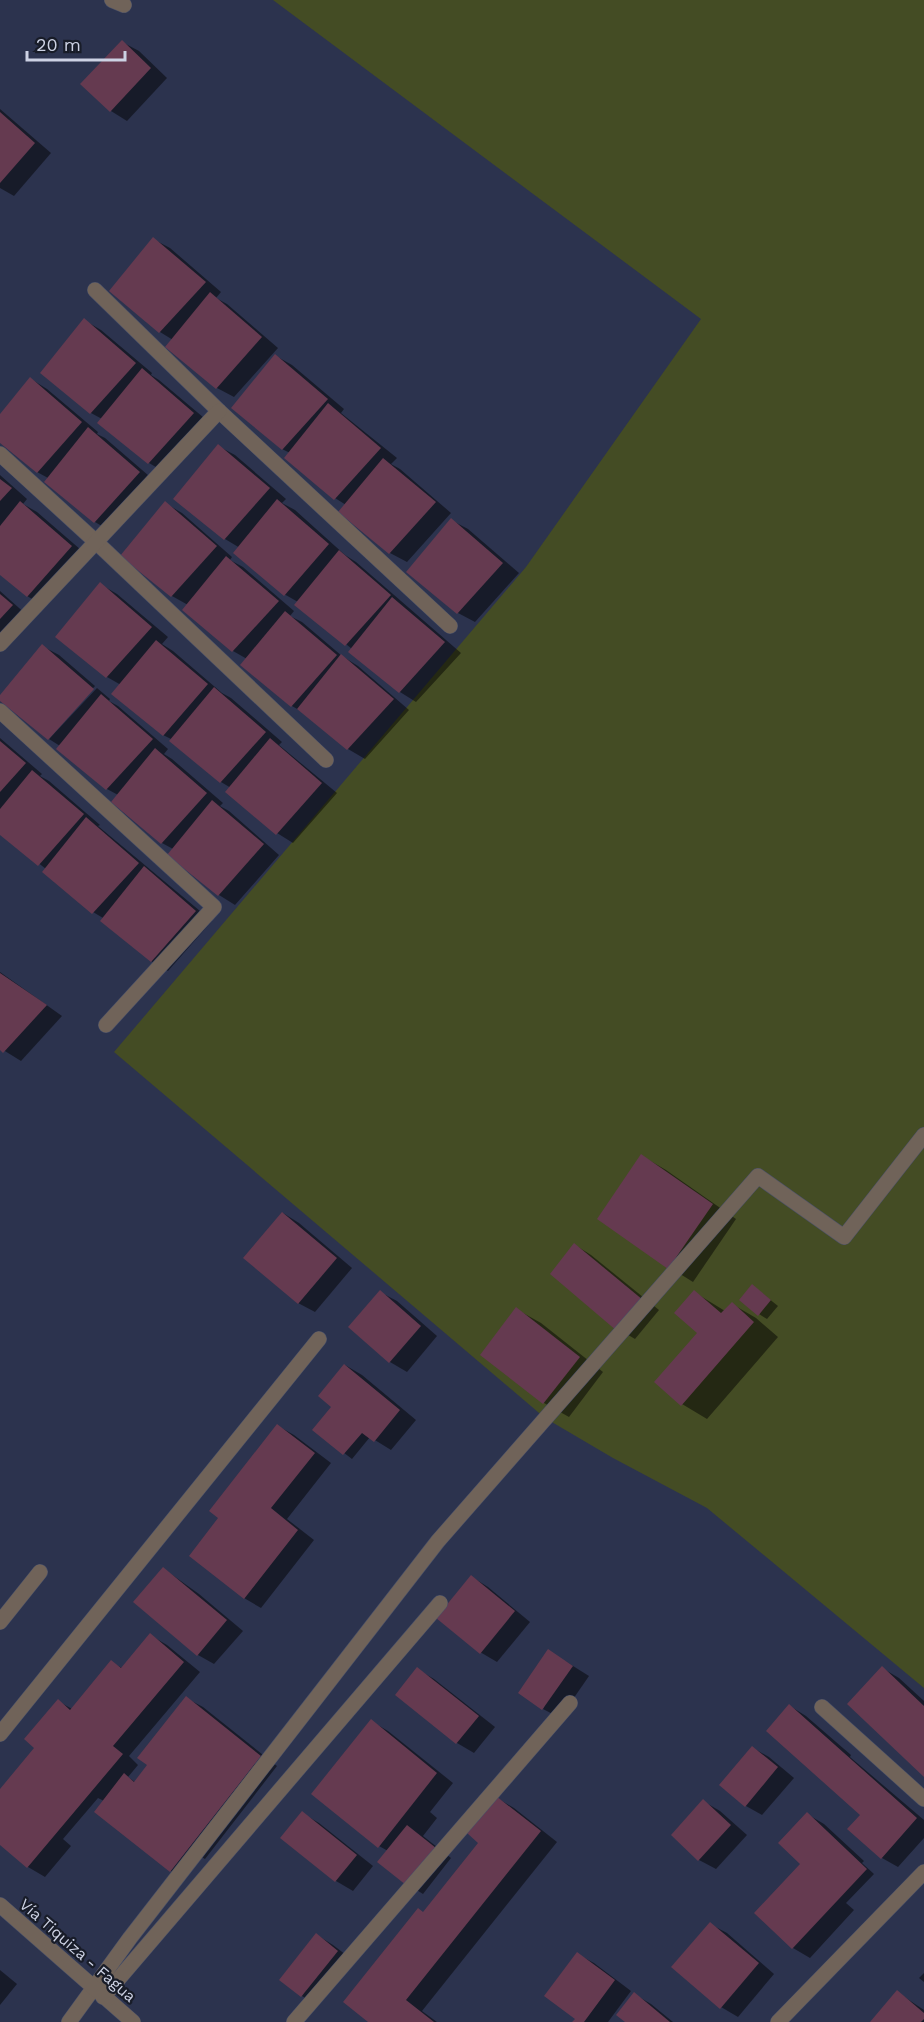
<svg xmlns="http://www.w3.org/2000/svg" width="924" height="2022" viewBox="0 0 924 2022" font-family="'Work Sans',sans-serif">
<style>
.green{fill:#444c24}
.shadow{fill:#0007}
.building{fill:#653a50}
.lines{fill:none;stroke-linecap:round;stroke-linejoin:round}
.service-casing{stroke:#495069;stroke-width:16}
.minor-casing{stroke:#495069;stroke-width:16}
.tertiary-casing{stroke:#495069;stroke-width:16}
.service{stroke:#706359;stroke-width:15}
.minor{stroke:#706359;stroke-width:15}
.tertiary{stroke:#706359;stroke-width:15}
.labels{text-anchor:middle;stroke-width:4.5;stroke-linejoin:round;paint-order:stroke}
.street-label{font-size:16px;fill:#cdd2e4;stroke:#181c28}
</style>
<rect width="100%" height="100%" fill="#2c334e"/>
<polygon class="green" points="273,0 924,0 924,1688 707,1508 613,1458 545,1418 114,1052 526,567 701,319"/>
<g class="shadow">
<polygon points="122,42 139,51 167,78 127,121 111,111"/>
<polygon points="0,109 51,153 14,196 0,188"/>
<polygon points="153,239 170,248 221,292 216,298 227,304 278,348 234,397 217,388 173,340 160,332 111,291"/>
<polygon points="84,320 101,330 152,373 151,375 159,380 210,423 166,473 149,463 100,422 102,419 91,413 42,372"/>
<polygon points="276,356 292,365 344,409 341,413 397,458 391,464 400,469 451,513 407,562 390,553 346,505 335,498 290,453 282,449"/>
<polygon points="31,379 47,389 98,432 97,434 105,438 156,482 112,532 95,522 46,482 48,478 37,472 0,441 0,417"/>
<polygon points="218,446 235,455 286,499 282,503 295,510 345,555 356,562 461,653 416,702 400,692 352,649 297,604 298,602 284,594 240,548 225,539 175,498"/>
<polygon points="0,475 27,499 23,504 37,512 88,556 44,606 27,596 0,573"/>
<polygon points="165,503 182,513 232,557 230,560 243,567 294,611 290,616 302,622 342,656 358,666 409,710 365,759 348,749 304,713 292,706 247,659 233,651 184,610 188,605 172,596"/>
<polygon points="451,520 468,529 519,573 475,622 458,613"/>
<polygon points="100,584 117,594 168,637 162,644 173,651 222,693 231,698 282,742 279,745 337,793 293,843 277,833 231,788 221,782 171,741 173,740 163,735 121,685 107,677"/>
<polygon points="0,591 28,616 0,647"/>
<polygon points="42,646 59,655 95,686 48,738 0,699"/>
<polygon points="97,688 110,699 109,701 118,706 168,749 164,754 172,759 223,803 220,806 229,811 279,855 235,905 219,895 173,849 162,843 118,795 107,789 58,748 60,746 49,739"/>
<polygon points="0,738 42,774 40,776 49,781 100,825 98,826 212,921 168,971 151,961 103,918 93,912 46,869 0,833"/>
<polygon points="0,972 62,1016 21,1061 0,1048"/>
<polygon points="642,1156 666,1170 736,1219 693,1282 669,1267"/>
<polygon points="283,1213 299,1223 352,1268 315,1312 298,1303"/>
<polygon points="575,1245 591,1255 659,1310 635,1339 618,1329"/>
<polygon points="753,1286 778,1306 767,1319 759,1314"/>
<polygon points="380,1292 397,1301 437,1336 407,1372 390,1362 350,1327"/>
<polygon points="694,1292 725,1311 732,1304 756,1318 778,1337 707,1419 682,1404 699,1333"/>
<polygon points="516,1309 541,1323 603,1372 569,1417 544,1403 482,1355"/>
<polygon points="345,1365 362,1375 416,1420 391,1450 370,1437 352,1459 314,1430 333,1407"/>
<polygon points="278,1426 294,1435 331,1463 287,1519 314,1540 261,1608 244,1598 220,1518"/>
<polygon points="164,1569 199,1594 243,1631 214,1664 198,1655"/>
<polygon points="472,1577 488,1587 530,1622 497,1662 480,1652"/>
<polygon points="150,1635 167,1645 200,1672 129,1756 138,1765 128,1777 135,1782 149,1765 186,1698 203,1707 277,1766 205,1859 196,1854 179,1875 171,1871 104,1801 98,1798 63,1839 71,1846 45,1877 28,1867 0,1843 0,1792 35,1750 58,1701 72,1709 111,1662 122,1668"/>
<polygon points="565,1661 589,1676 560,1718 543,1709"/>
<polygon points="882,1668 899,1678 924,1701 924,1775"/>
<polygon points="417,1669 434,1679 495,1727 474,1753 457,1743 397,1695"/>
<polygon points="790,1706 806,1716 851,1755 850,1757 924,1820 924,1838 898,1867 882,1858 862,1815"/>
<polygon points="371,1721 388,1731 453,1783 430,1812 437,1818 423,1836 451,1858 423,1894 407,1884 388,1851 379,1846"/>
<polygon points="753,1748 769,1757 794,1778 762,1815 746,1806"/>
<polygon points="497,1798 514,1808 557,1842 422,2011 437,2022 371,2022 424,1913 481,1842"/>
<polygon points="703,1801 720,1811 747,1835 716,1869 699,1860"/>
<polygon points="302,1813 319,1823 373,1866 353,1891 336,1881 282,1838"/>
<polygon points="807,1814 824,1824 864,1861 862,1863 874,1874 846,1903 854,1910 810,1958 793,1948"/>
<polygon points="710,1924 727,1933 774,1974 738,2017 721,2007 674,1967"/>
<polygon points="317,1935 333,1945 354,1961 318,2006 302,1996"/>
<polygon points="577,1954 594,1963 631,1991 608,2022 574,2022 577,2018"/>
<polygon points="0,1970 17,1984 0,2005"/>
<polygon points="924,1973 924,1982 919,1978"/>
<polygon points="897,1992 924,2010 924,2022 872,2022"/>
<polygon points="634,1994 651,2004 673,2022 627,2022"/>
</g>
<g class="building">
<polygon points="122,40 151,68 110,112 80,84"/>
<polygon points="0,112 35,143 0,183"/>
<polygon points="153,237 206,282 159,333 109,291"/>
<polygon points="210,292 262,337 216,389 165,347"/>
<polygon points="84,318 136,363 90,414 40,373"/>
<polygon points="275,354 328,399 282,450 231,408"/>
<polygon points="142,368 194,413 148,464 97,423"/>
<polygon points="30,377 82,422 37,473 0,443 0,414"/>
<polygon points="328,403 381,448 334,500 284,458"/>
<polygon points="88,427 140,472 94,523 44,482"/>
<polygon points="218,444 270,488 224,540 173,499"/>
<polygon points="383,458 436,502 389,554 338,512"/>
<polygon points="0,479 12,488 0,501"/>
<polygon points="277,499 329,544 284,596 233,553"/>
<polygon points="20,501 72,546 27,597 0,575 0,526"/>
<polygon points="165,501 217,546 171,597 120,556"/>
<polygon points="451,518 503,563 457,614 406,572"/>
<polygon points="339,550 391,595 345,646 294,605"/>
<polygon points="226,556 279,601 232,652 182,610"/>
<polygon points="100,582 152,627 106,678 55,637"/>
<polygon points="0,594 13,605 0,619"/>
<polygon points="392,597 445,642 399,693 348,652"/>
<polygon points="285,611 337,655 291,707 240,665"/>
<polygon points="156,640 208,684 163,736 111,694"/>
<polygon points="42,644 94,689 48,740 0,701 0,695"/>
<polygon points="341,654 394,699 347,750 297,709"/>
<polygon points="214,687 266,732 220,783 169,741"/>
<polygon points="101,694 153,739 106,790 56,749"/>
<polygon points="270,738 322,783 276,835 225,792"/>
<polygon points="0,741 26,763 0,792"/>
<polygon points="155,748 207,793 161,844 111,802"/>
<polygon points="32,770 84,814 38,866 0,835 0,809"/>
<polygon points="212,800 264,844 218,896 167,855"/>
<polygon points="86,817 139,863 92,914 42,872"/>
<polygon points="144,866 196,911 151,962 100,921"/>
<polygon points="0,973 47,1005 3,1053 0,1050"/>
<polygon points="641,1154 713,1204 668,1269 597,1219"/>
<polygon points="282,1212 337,1258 298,1304 243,1258"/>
<polygon points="574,1243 643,1300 617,1331 550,1274"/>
<polygon points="752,1284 771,1300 758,1316 739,1300"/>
<polygon points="380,1290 421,1326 389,1363 348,1327"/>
<polygon points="694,1290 721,1313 732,1302 754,1322 681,1406 654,1382 697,1333 674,1313"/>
<polygon points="516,1307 580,1357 543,1404 480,1355"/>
<polygon points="344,1364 400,1410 374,1442 362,1433 343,1455 312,1430 331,1407 318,1396"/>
<polygon points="277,1424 315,1453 271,1508 298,1530 244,1599 189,1556 218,1518 209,1511"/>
<polygon points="163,1567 227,1620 197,1656 133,1602"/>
<polygon points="471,1575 515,1611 480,1654 436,1618"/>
<polygon points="150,1633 184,1662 113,1746 123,1754 27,1868 0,1845 0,1789 34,1748 24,1739 58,1699 70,1710 111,1660 121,1668"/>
<polygon points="548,1649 573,1666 542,1710 518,1693"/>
<polygon points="882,1666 924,1706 924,1777 847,1704"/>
<polygon points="417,1667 479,1716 456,1744 395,1695"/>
<polygon points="186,1696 261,1756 170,1872 94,1812 124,1773 134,1782 147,1765 137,1758"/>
<polygon points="789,1704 917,1818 881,1859 847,1829 860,1815 766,1731"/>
<polygon points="371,1719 437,1773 378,1848 311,1794"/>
<polygon points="752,1746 778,1767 745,1807 719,1785"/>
<polygon points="496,1796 541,1831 406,2000 434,2022 368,2022 343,2002 418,1908 423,1912 478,1843 467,1833"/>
<polygon points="703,1799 731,1825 698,1861 671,1835"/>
<polygon points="302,1811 357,1855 335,1882 280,1838"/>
<polygon points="807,1812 867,1869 792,1949 754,1913 800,1864 778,1843"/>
<polygon points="407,1825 436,1848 406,1885 377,1862"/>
<polygon points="710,1922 759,1963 720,2009 671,1967"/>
<polygon points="316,1933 338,1951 301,1997 279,1980"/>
<polygon points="577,1952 615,1980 584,2022 572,2022 575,2019 544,1996"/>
<polygon points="897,1990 924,2013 924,2019 921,2022 870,2022"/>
<polygon points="634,1992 670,2022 625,2022 616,2015"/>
</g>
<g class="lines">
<defs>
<g id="service">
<polyline points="95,290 219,411 450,626"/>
<polyline points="0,454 95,541 326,760"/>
<polyline points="0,644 219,411"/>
<polyline points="0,711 214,907 106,1025"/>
<polyline points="0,1622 40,1572"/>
</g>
<g id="minor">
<polyline points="112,0 124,5"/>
<polyline points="822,1707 924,1799"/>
<polyline points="0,1734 319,1339"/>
<polyline points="103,1997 440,1603"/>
<polyline points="69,2022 130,1938 438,1541 758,1176 844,1237 924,1135"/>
<polyline points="294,2022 570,1703"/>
<polyline points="778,2022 924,1872"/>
</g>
<polyline id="tertiary" points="0,1905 133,2022"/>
</defs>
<use href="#service" class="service-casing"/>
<use href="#minor" class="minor-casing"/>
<use href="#tertiary" class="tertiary-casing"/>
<use href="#service" class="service"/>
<use href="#minor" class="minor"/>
<use href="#tertiary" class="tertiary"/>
</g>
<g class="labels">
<g class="street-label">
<text transform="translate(78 1950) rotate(41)" y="6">Vía Tiquiza - Fagua</text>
</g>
</g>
<path d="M27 51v9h98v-9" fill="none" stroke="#cdd2e4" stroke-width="3"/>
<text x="36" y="51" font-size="18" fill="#cdd2e4" stroke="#181c28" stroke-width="4.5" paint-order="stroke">20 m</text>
</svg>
